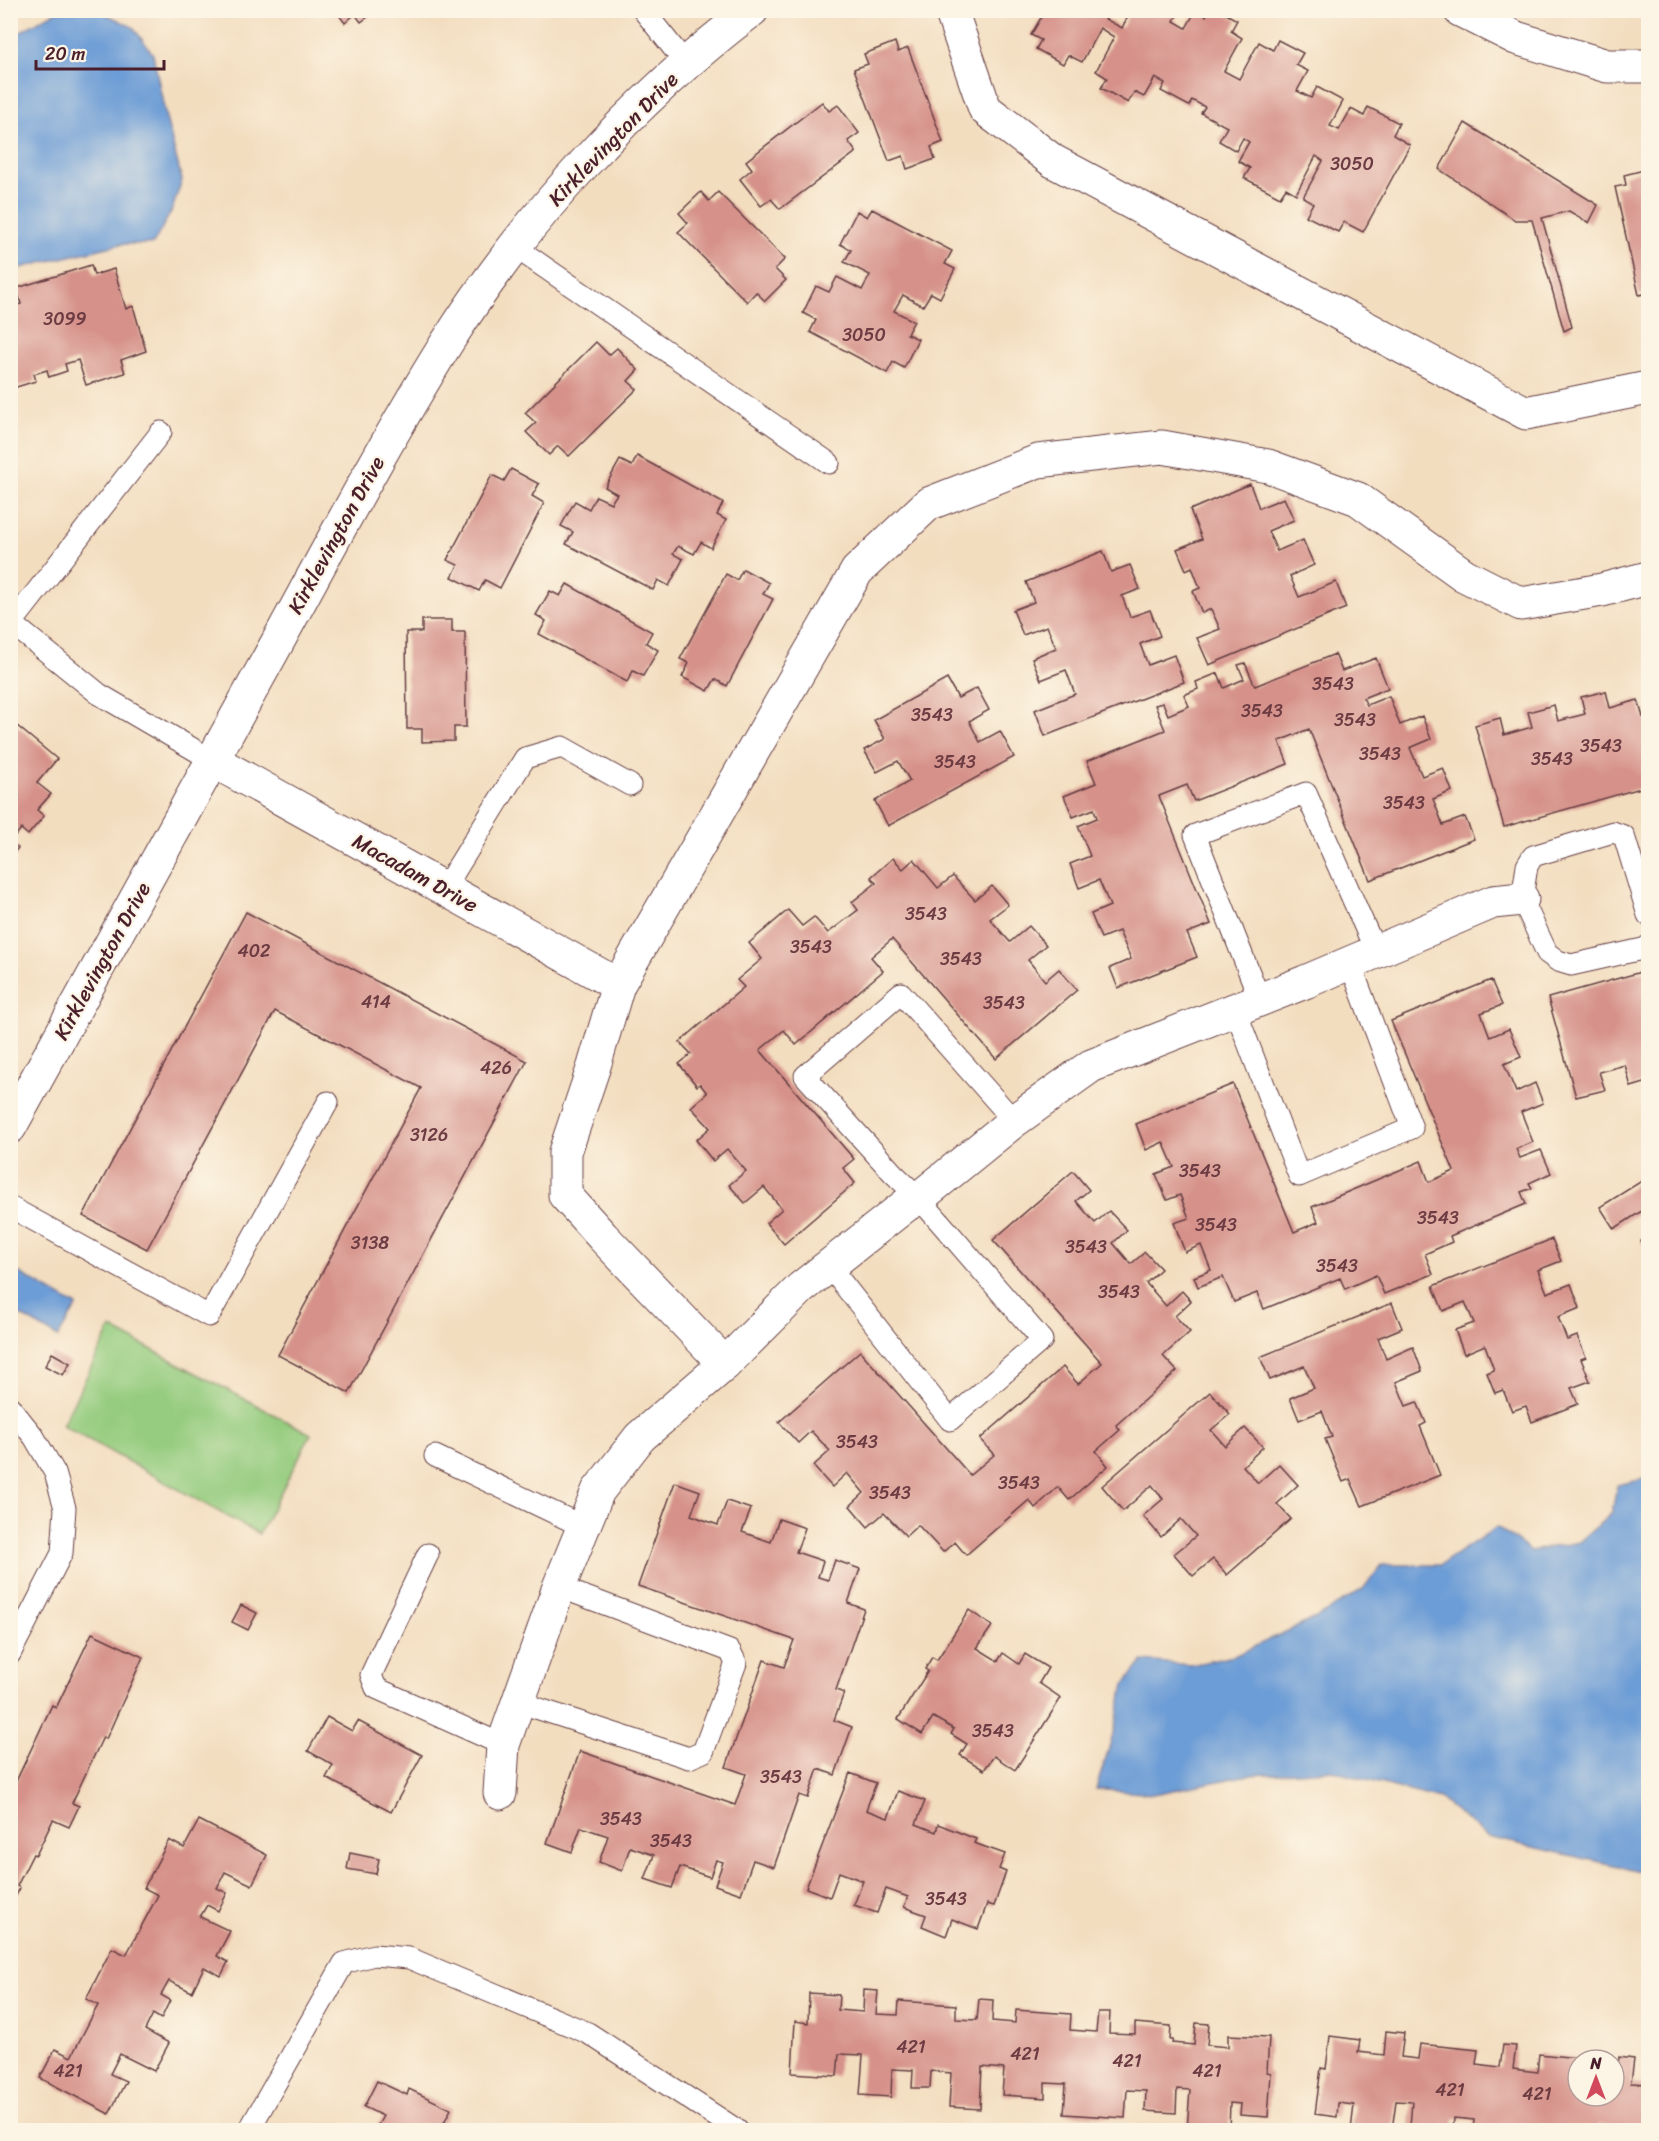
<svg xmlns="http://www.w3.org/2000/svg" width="1659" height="2141" viewBox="0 0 1659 2141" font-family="Sriracha,sans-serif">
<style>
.green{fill:#95cc7f;stroke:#707655;stroke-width:1.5}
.water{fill:#6d9dd6;stroke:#5c5e80;stroke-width:1.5}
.building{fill:#d6928a}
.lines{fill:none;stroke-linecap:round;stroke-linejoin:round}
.lane-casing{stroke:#633c41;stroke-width:23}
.street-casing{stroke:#633c41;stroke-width:35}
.lane{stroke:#fff;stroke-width:21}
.street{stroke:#fff;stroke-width:33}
.labels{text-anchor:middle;stroke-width:4.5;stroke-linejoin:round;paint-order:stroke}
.number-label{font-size:18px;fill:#6d3c43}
.street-label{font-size:21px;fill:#4a1f2b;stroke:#fcf5e5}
</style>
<rect width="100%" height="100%" fill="#fcf5e5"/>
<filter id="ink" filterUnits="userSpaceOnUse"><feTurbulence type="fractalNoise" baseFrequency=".0167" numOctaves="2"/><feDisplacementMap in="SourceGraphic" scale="12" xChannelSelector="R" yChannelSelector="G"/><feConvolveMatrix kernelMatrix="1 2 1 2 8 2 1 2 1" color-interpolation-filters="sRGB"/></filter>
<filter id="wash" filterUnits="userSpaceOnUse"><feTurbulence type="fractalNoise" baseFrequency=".008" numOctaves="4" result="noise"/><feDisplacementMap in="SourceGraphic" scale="24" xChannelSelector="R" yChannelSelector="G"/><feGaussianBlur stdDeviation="1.35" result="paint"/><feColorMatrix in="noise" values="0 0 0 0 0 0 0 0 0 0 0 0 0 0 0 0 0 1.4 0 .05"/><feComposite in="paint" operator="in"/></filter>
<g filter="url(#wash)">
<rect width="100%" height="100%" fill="#f3ddbf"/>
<polygon class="green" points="111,1328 311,1434 259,1534 62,1425"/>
<g class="water">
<polygon points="57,11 102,12 133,27 153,54 166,118 182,180 172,210 153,244 121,244 11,270 11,37"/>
<polygon points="11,1268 77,1306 58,1337 11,1310"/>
<polygon points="1648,1478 1648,1877 1636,1870 1488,1837 1440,1799 1329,1770 1249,1775 1153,1794 1096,1789 1114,1732 1124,1685 1143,1661 1191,1665 1234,1656 1316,1618 1363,1589 1382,1565 1440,1565 1497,1527 1531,1551 1579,1542 1612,1513 1617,1485"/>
</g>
<g id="blocks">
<g class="building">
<polygon points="335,10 377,10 361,22 355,14 345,23"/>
<polygon points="1049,10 1109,10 1105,19 1122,28 1131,10 1180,10 1174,21 1186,28 1196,10 1206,16 1208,10 1219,10 1237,20 1231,31 1242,38 1224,71 1239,79 1259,42 1273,50 1278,40 1303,53 1296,65 1308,71 1297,91 1311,98 1317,87 1343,101 1330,126 1339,130 1351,109 1364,116 1368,107 1399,123 1393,135 1410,145 1363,232 1344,222 1338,232 1306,216 1313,203 1303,197 1323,161 1316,156 1296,194 1286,188 1280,197 1244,178 1250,168 1238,161 1249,142 1243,138 1236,151 1219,141 1227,127 1201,113 1205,107 1192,100 1189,106 1161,91 1165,83 1155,78 1144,97 1134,92 1128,103 1101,88 1107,78 1096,71 1114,37 1100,28 1082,62 1068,55 1063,64 1036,49 1041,40 1031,35 1045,11 1048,12"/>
<polygon points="895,42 898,52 908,48 943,142 931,147 935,159 907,169 903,156 889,161 854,69 868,64 864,54"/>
<polygon points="822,102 829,111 838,105 859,133 848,141 856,152 780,209 771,199 761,206 740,179 752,169 746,161"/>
<polygon points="1465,123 1598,205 1589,223 1569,211 1542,218 1572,327 1564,331 1532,220 1515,220 1439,169"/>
<polygon points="1648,169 1648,293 1639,295 1615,187 1626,185 1624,175"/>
<polygon points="701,192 709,201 718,192 785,259 775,269 786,280 765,301 756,292 747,302 678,232 688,223 679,213"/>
<polygon points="872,209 952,251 945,264 955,269 940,298 931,293 923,306 903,295 894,311 914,321 907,334 918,339 904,368 893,362 887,373 810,332 816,320 803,313 816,286 829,292 837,277 862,290 870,275 844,262 851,250 840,244 857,211 867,217"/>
<polygon points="91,265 94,275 114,269 126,309 133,306 146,351 121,360 125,373 86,385 78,360 65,364 67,371 49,377 47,370 34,374 36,381 10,389 10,307 21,304 17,288"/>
<polygon points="596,342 609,355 617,348 638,370 628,381 637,389 569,456 558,446 549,455 526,432 536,423 525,413"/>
<polygon points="637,456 723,503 717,515 726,520 711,548 701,542 694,554 678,546 673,554 683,559 669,586 658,580 653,590 566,544 573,532 561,526 575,501 589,509 596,496 611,503 617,494 605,487 620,460 632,466"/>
<polygon points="511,469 539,484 532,496 544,503 500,588 485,580 479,591 452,577 458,565 447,560 492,475 504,481"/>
<polygon points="1250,484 1259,508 1284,498 1294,520 1268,531 1277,551 1303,540 1314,565 1290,576 1299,597 1336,582 1346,608 1209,665 1197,638 1220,629 1211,609 1202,613 1193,591 1200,588 1192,567 1186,570 1177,549 1202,539 1190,510"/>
<polygon points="1103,551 1111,572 1130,565 1140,589 1122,596 1130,617 1150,610 1160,636 1140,644 1148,665 1174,655 1184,682 1045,736 1035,710 1075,694 1066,670 1041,680 1032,658 1056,648 1047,626 1023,635 1013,610 1034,602 1026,582"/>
<polygon points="743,569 769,583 763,594 773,599 727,686 715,679 708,691 682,677 689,663 680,659 726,574 737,580"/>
<polygon points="567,584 652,632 646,643 658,650 643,676 633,671 627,682 539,634 546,621 536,615 550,591 560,596"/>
<polygon points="422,620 452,620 452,632 465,632 466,727 454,727 454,741 422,742 422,729 407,729 406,632 422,632"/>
<polygon points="1335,654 1342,671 1376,658 1388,688 1363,698 1367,705 1389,696 1400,725 1422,716 1431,739 1410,748 1422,776 1443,768 1452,791 1433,799 1443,825 1465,817 1474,839 1370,880 1309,729 1279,741 1288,764 1194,801 1187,785 1159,796 1211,924 1187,933 1197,957 1118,988 1110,968 1131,959 1119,931 1101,938 1091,914 1110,906 1099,880 1079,888 1070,864 1090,856 1078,826 1097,818 1094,809 1073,817 1064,796 1096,783 1087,761 1165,730 1155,705 1163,703 1168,715 1189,706 1184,695 1198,689 1196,682 1218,673 1224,688 1244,679 1238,665 1245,663 1255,686"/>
<polygon points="947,679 958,698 977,688 989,710 969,721 980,742 1000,731 1014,757 888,826 875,801 910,781 898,761 877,772 864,750 885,739 874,720"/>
<polygon points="1606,691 1610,708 1638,700 1643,717 1648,715 1648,786 1504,827 1475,725 1500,718 1504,735 1532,727 1528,712 1554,705 1558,721 1585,714 1581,697"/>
<polygon points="10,720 57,759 37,783 51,794 37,810 44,816 28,835 21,829 10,842"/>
<polygon points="10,842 18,848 10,858"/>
<polygon points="893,858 903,869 914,859 938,888 953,876 975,900 992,886 1008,905 990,919 1010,942 1029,926 1046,945 1028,960 1045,981 1059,969 1077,990 996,1059 892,939 871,957 883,971 796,1045 784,1030 760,1050 854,1159 843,1168 855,1183 784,1244 766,1223 782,1209 764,1187 745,1203 729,1185 746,1171 727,1149 713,1161 696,1140 710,1128 691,1107 707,1093 700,1084 697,1086 679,1064 691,1054 680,1042 744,987 737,980 762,959 749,943 788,910 802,926 814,917 828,933 858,910 852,902 876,883 871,877"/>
<polygon points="246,912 527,1061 349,1393 278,1355 421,1088 275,1011 147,1249 83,1216"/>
<polygon points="1648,970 1648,1082 1631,1087 1625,1065 1599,1072 1605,1090 1576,1097 1548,998"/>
<polygon points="1491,980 1502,1005 1481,1013 1490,1037 1509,1029 1521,1057 1504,1064 1516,1092 1535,1083 1543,1103 1521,1112 1533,1142 1516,1149 1520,1158 1541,1150 1551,1173 1529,1183 1532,1188 1521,1192 1526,1204 1450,1236 1452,1242 1425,1254 1433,1274 1384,1294 1376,1275 1345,1289 1340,1278 1264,1309 1257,1293 1234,1302 1223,1277 1198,1287 1194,1277 1211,1270 1201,1245 1185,1252 1174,1223 1189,1218 1180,1195 1167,1200 1156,1174 1174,1167 1163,1142 1146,1150 1136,1124 1233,1084 1294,1232 1318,1222 1312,1207 1421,1161 1429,1182 1454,1171 1391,1021"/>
<polygon points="1073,1171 1089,1190 1076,1201 1095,1223 1109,1211 1127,1230 1113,1243 1131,1264 1145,1252 1161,1269 1146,1283 1166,1306 1182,1291 1191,1301 1175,1316 1190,1332 1163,1356 1177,1371 1116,1425 1120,1430 1096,1451 1108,1466 1069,1500 1058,1487 1035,1508 1029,1500 966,1555 955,1542 943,1552 918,1525 906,1536 884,1513 868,1527 850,1506 864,1493 847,1473 832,1487 813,1466 830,1451 811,1431 798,1443 779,1422 860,1351 970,1475 994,1455 980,1439 1063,1367 1078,1384 1102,1363 993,1240"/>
<polygon points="1648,1177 1648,1207 1614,1229 1600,1207"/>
<polygon points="1648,1237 1648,1253 1641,1241"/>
<polygon points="1552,1239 1561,1261 1538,1270 1547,1293 1571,1284 1580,1308 1558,1317 1567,1340 1577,1336 1586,1357 1581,1359 1590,1381 1571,1388 1578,1404 1532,1422 1526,1406 1512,1411 1503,1390 1495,1393 1487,1373 1494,1370 1485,1345 1464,1354 1455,1330 1474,1323 1465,1302 1443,1311 1433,1286"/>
<polygon points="1392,1303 1402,1328 1378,1338 1386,1359 1413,1347 1422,1371 1396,1382 1406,1406 1417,1402 1426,1423 1420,1426 1440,1475 1362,1506 1350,1479 1343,1482 1325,1439 1332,1437 1322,1411 1299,1420 1290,1398 1314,1388 1304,1366 1270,1380 1260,1357"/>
<polygon points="52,1353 70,1363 63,1375 45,1366"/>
<polygon points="1210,1392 1230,1414 1211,1430 1225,1446 1245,1428 1263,1447 1243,1466 1258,1483 1279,1464 1298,1485 1277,1504 1291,1519 1227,1575 1213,1559 1193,1576 1174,1554 1196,1536 1181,1519 1161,1537 1143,1516 1163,1499 1152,1485 1123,1511 1102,1486"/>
<polygon points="675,1482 700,1491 691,1515 718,1525 727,1501 751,1509 742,1532 771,1542 779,1519 805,1528 796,1552 823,1561 818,1577 828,1580 835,1560 860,1569 848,1603 864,1609 836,1690 844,1693 834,1720 852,1727 835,1775 818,1769 808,1798 799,1795 774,1867 753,1860 741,1894 715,1885 723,1862 716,1860 710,1877 680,1867 672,1888 645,1879 654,1855 630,1847 622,1871 599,1862 608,1836 581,1827 572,1852 547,1843 580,1751 735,1805 746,1774 726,1767 764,1660 784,1667 794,1640 638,1586"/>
<polygon points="241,1605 257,1613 248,1630 232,1622"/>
<polygon points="969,1610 992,1626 977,1648 998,1661 1003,1653 1019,1664 1025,1654 1048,1668 1039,1683 1061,1698 1015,1770 994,1756 984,1770 960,1755 967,1744 951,1734 954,1729 933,1717 922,1734 898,1719 928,1671 925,1669 932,1657 937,1660"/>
<polygon points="92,1633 143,1657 106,1739 103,1737 72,1803 79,1806 69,1827 53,1820 36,1855 33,1854 17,1886 20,1888 10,1907 10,1794 52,1705 56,1708"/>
<polygon points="327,1717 352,1731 358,1721 422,1755 391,1812 326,1778 333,1765 308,1751"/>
<polygon points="850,1773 876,1783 866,1810 888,1818 898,1791 925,1801 916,1824 936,1832 938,1824 976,1839 974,1843 1005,1854 999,1869 1006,1872 994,1906 987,1904 978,1929 952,1919 946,1936 922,1926 926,1915 904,1907 908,1897 886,1889 877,1913 854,1905 863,1881 839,1872 830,1897 806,1888"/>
<polygon points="199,1820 267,1855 252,1885 225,1872 217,1888 227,1893 218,1911 207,1905 200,1917 230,1931 217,1956 228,1962 221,1976 204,1967 192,1992 169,1981 161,1995 170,2000 161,2019 153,2014 145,2030 169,2043 154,2071 120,2054 110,2074 126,2081 109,2114 40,2078 55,2049 71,2057 98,2005 86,1999 112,1948 126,1955 158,1895 144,1888 169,1840 184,1848"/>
<polygon points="350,1853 379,1859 376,1874 347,1869"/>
<polygon points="864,1990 878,1991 876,2014 898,2015 899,2001 956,2005 956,2019 977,2020 979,1999 993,2000 992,2021 1015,2023 1016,2010 1071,2014 1070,2030 1096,2032 1098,2012 1110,2012 1109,2033 1135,2034 1135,2023 1171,2026 1170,2040 1173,2040 1172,2043 1194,2045 1196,2023 1209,2024 1207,2045 1228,2047 1228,2035 1269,2037 1267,2072 1271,2073 1268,2117 1240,2115 1241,2104 1230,2103 1229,2130 1187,2130 1190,2090 1177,2089 1176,2113 1145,2111 1146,2091 1127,2090 1125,2118 1064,2114 1066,2084 1045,2083 1045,2098 1002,2095 1004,2069 982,2067 980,2109 949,2107 951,2073 931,2071 930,2088 912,2088 913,2070 892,2069 891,2097 860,2095 863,2055 839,2054 837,2076 792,2073 795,2021 808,2023 809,1993 839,1995 838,2010 863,2012"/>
<polygon points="1386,2031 1404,2033 1401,2057 1418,2059 1420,2044 1478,2050 1476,2064 1500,2067 1503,2045 1516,2046 1513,2069 1537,2072 1539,2054 1578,2058 1578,2096 1614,2096 1614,2080 1616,2080 1619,2057 1634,2059 1631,2083 1648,2084 1648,2130 1616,2130 1617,2126 1600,2124 1599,2130 1549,2130 1549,2127 1536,2126 1536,2130 1473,2130 1474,2120 1454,2118 1453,2130 1410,2126 1412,2102 1396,2101 1392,2130 1351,2130 1354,2105 1338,2103 1337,2117 1315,2114 1321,2068 1326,2069 1330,2036 1360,2040 1358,2052 1384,2055"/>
<polygon points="377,2081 407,2095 409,2089 451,2109 440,2130 375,2130 383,2116 364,2107"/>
</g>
</g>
</g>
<g filter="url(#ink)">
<use href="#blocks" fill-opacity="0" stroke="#633c41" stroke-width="1.5"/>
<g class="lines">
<defs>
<g id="lane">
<polyline points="643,10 686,64"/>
<polyline points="515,247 829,463"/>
<polyline points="10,622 99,694 212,760"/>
<polyline points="12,623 161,432"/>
<polyline points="444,889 525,758 562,747 630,785"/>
<polyline points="1648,915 1624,836 1613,832 1533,856 1527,866 1522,899 1547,953 1558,961 1571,965 1647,948 1648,946"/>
<polyline points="1260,1000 1195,835 1306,793 1376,952"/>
<polyline points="1235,1009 1299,1176 1412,1128 1350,963"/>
<polyline points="10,1207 209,1316 328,1102"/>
<polyline points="829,1266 950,1420 1042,1340 919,1198 893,1173 805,1076 901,993 1014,1121"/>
<polyline points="10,1407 34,1437 55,1473 65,1508 62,1553 10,1654"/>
<polyline points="435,1456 584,1527"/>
<polyline points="428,1554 371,1675 376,1688 503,1745"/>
<polyline points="518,1702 689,1758 703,1752 736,1663 730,1651 559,1587"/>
<polyline points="249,2130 344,1963 374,1955 409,1958 588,2033 737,2130"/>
</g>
<g id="street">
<polyline points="951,10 985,109 1053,161 1526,413 1648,388"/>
<polyline points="1460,10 1516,38 1607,66 1648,66"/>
<polyline points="212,760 618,985"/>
<path d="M10,1127C99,966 187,805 276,645C331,544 385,442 446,344C525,219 634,99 752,10"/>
<polyline points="725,1364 603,1237 565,1195 565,1152 594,1066 618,985 857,571 928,504 1038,461 1162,447 1268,466 1358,499 1464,575 1521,604 1602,590 1648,578"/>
<polyline points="500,1793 503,1745 559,1587 598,1491 640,1437 725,1364 801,1288 906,1205 919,1198 1014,1121 1091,1066 1305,982 1493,902 1522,899"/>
</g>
</defs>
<use href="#lane" class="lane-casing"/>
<use href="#street" class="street-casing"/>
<use href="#lane" class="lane"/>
<use href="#street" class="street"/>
</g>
</g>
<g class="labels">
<g class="number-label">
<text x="1352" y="170">3050</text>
<text x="65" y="325">3099</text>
<text x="864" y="341">3050</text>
<text x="1333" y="690">3543</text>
<text x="1262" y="717">3543</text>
<text x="932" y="721">3543</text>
<text x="1355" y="726">3543</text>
<text x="1601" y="752">3543</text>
<text x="1380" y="760">3543</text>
<text x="1552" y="765">3543</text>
<text x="955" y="768">3543</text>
<text x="1404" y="809">3543</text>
<text x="926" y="920">3543</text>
<text x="811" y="953">3543</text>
<text x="254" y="957">402</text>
<text x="961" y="965">3543</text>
<text x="376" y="1008">414</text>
<text x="1004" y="1009">3543</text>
<text x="496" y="1074">426</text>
<text x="429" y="1141">3126</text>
<text x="1200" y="1177">3543</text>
<text x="1438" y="1224">3543</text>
<text x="1216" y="1231">3543</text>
<text x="370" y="1249">3138</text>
<text x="1086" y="1253">3543</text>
<text x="1337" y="1272">3543</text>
<text x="1119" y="1298">3543</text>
<text x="857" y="1448">3543</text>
<text x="1019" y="1489">3543</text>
<text x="890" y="1499">3543</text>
<text x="993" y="1737">3543</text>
<text x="781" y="1783">3543</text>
<text x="621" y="1825">3543</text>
<text x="671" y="1847">3543</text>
<text x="946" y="1905">3543</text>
<text x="911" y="2053">421</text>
<text x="1025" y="2060">421</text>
<text x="1127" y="2067">421</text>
<text x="68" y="2077">421</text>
<text x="1207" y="2077">421</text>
<text x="1450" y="2096">421</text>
<text x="1537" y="2100">421</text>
</g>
<g class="street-label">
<text transform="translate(613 139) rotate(-46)" y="7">Kirklevington Drive</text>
<text transform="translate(336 535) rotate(-61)" y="7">Kirklevington Drive</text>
<text transform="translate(415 873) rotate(29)" y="7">Macadam Drive</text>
<text transform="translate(102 961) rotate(-61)" y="7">Kirklevington Drive</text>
</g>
</g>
<rect width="1659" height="2141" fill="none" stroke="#fcf5e5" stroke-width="36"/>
<g transform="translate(1596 2078)"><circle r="28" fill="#fcf5e5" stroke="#b59f9b" stroke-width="1.5"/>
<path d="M0-4.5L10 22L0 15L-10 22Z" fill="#d1495b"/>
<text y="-9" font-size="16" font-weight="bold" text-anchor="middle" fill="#4a1f2b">N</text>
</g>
<path d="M36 60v9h128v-9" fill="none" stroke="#4a1f2b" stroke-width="3"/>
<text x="45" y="60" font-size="18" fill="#4a1f2b" stroke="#fcf5e5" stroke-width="4.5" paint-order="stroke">20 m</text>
</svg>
